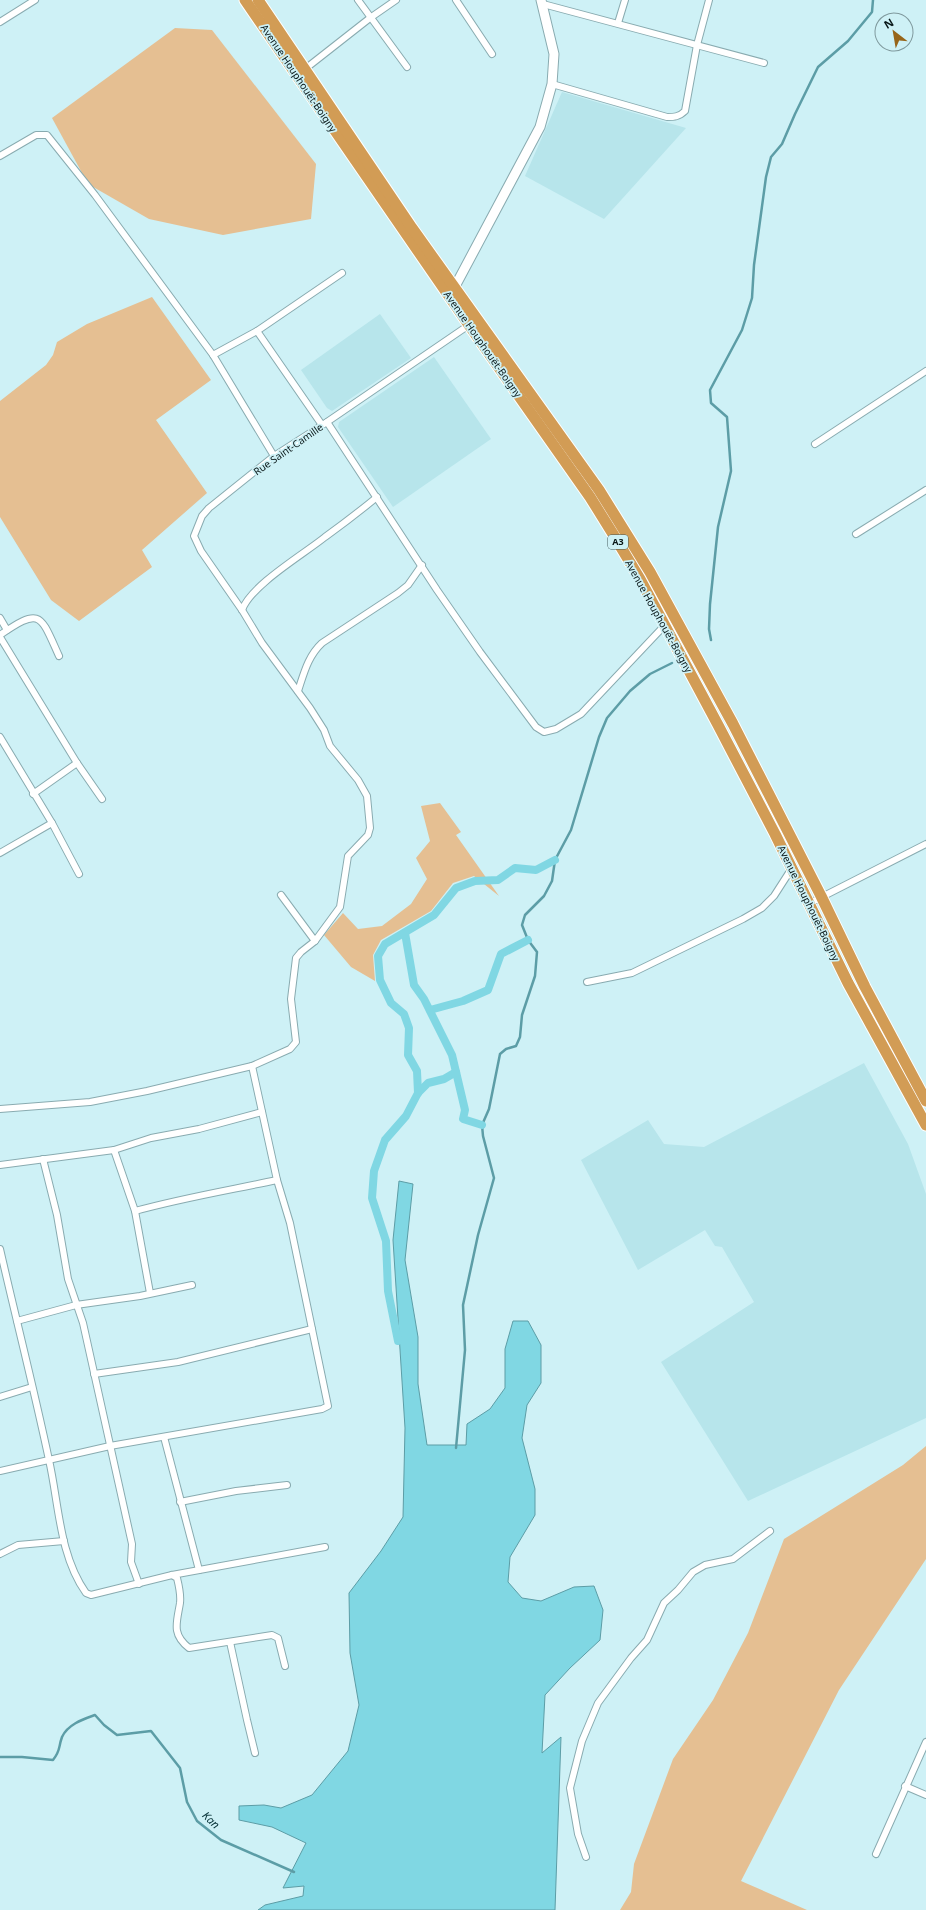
<svg xmlns="http://www.w3.org/2000/svg" width="926" height="1910" viewBox="0 0 926 1910" font-family="'Noto Sans',sans-serif">
<style>
.built{fill:#b7e5eb}
.green{fill:#e5bf92}
.water{fill:#80d7e3;stroke:#5c9da6}
.lines{fill:none;stroke-linecap:round;stroke-linejoin:round}
.stream{stroke:#5c9da6;stroke-width:2.5}
.canal{stroke:#80d7e3;stroke-width:8}
.street-casing{stroke:#89abb0;stroke-width:8}
.secondary-casing{stroke:#89abb0;stroke-width:11}
.highway-casing{stroke:#fff;stroke-width:13}
.street{stroke:#fff;stroke-width:6}
.secondary{stroke:#fff;stroke-width:9}
.highway{stroke:#d29c55;stroke-width:11}
.labels{text-anchor:middle;stroke-width:3.5;stroke-linejoin:round;paint-order:stroke}
.shield{fill:#cef1f6;stroke:#43585a;stroke-width:1}
.shield-label{font-size:9px;font-weight:bold;fill:#081617}
.street-label{font-size:10px;fill:#081617;stroke:#cef1f6}
.water-label{font-size:11px;font-style:italic;fill:#073338;stroke:#cef1f6}
</style>
<rect width="100%" height="100%" fill="#cef1f6"/>
<g class="built">
<polygon points="562,92 686,128 604,219 525,176"/>
<polygon points="380,314 411,358 332,411 327,408 301,370"/>
<polygon points="434,357 491,439 393,507 338,427 339,422"/>
<polygon points="864,1063 908,1144 926,1194 926,1418 748,1501 661,1362 754,1302 722,1247 715,1246 705,1230 638,1270 581,1160 648,1120 664,1144 704,1147"/>
</g>
<g class="green">
<polygon points="175,28 212,30 316,164 311,219 223,235 149,219 88,184 52,118"/>
<polygon points="152,297 211,380 156,420 207,493 142,550 152,567 79,621 51,600 0,517 0,401 46,365 53,355 57,342 87,324"/>
<polygon points="440,803 461,832 456,835 499,896 474,876 453,883 431,911 381,940 373,955 375,981 351,967 324,935 343,913 358,929 382,926 411,904 427,879 416,858 430,841 421,806"/>
<polygon points="926,1446 926,1559 839,1690 741,1881 807,1910 620,1910 631,1892 634,1864 673,1759 713,1700 748,1633 784,1539 903,1465"/>
</g>
<polygon class="water" points="399,1181 413,1184 405,1260 418,1337 418,1384 427,1445 466,1445 467,1424 490,1409 505,1388 505,1349 513,1321 528,1321 541,1345 541,1383 527,1405 522,1438 535,1489 535,1515 510,1557 508,1582 522,1598 541,1601 574,1587 594,1586 603,1610 600,1640 570,1668 545,1695 542,1753 561,1737 555,1910 258,1910 265,1905 303,1896 304,1886 283,1888 306,1843 272,1827 239,1820 239,1806 264,1805 281,1808 312,1795 348,1751 359,1705 350,1653 349,1593 381,1551 403,1517 405,1428 393,1240"/>
<g class="lines">
<g class="stream">
<polyline points="711,640 709,629 710,604 718,527 731,471 727,417 711,403 710,390 742,330 752,298 754,265 766,177 771,157 782,144 795,114 818,67 848,41 872,12 873,0"/>
<polyline points="456,1448 465,1350 463,1305 478,1235 494,1178 483,1136 482,1125 489,1109 500,1054 506,1049 516,1046 520,1037 522,1015 535,976 537,952 528,940 522,925 525,915 544,896 552,881 555,860 571,830 599,737 607,718 630,691 650,674 672,663"/>
<path d="M0,1757H22L53,1760C61,1750 58,1748 62,1737C68,1724 84,1719 95,1715L104,1725L117,1735L151,1731L180,1768L187,1802L197,1821L221,1840L294,1872"/>
</g>
<g class="canal">
<polyline points="405,933 414,985 424,999 452,1055 465,1110 463,1119 482,1125"/>
<polyline points="430,1010 463,1001 488,990 501,954 528,940"/>
<polyline points="418,1093 417,1071 408,1055 409,1028 404,1014 391,1003 380,980 378,956 385,944 434,915 456,888 475,881 498,880 515,868 536,870 555,860"/>
<polyline points="398,1341 388,1291 386,1241 372,1198 374,1171 385,1140 406,1116 418,1093 428,1083 444,1079 456,1072"/>
</g>
<defs>
<g id="street">
<polyline points="358,0 407,67"/>
<polyline points="456,0 492,54"/>
<polyline points="543,4 764,63"/>
<polyline points="0,22 35,0"/>
<polyline points="618,23 625,0"/>
<polyline points="305,69 370,18 396,0"/>
<path d="M552,84L667,117C674,117 679,117 685,111L697,45L709,0"/>
<polyline points="0,156 36,135 47,135 95,195 213,355 274,456"/>
<polyline points="257,331 322,425"/>
<polyline points="213,355 257,331 342,273"/>
<polyline points="327,422 437,590 480,652 536,727 544,732 556,729 581,714 665,625"/>
<polyline points="815,444 926,371"/>
<polyline points="856,534 926,490"/>
<path d="M242,610C251,585 304,554 325,537C343,524 360,511 377,497"/>
<polyline points="0,618 7,630"/>
<path d="M0,635C41,607 40,614 59,656"/>
<polyline points="0,637 77,763 102,799"/>
<path d="M298,691C304,673 308,656 322,643L398,593L408,585L422,565"/>
<polyline points="0,737 52,823 79,874"/>
<polyline points="33,794 77,763"/>
<polyline points="0,853 52,823"/>
<polyline points="281,895 315,941"/>
<polyline points="810,903 926,844"/>
<polyline points="587,982 632,973 743,919 762,908 774,896 792,868"/>
<polyline points="0,1109 90,1102 147,1091 252,1066 290,1049 296,1042 291,999 296,958 301,952 315,941 340,907 348,856 368,835 370,828 367,796 358,780 330,746 324,730 310,708 262,643 242,610 201,551 194,536 202,516 209,508 274,456 327,422 469,325"/>
<polyline points="114,1150 135,1211 150,1293"/>
<polyline points="43,1159 57,1215 68,1279 83,1323 132,1544 131,1562 139,1584"/>
<polyline points="0,1165 114,1150 151,1138 199,1129 262,1112"/>
<path d="M135,1211C182,1198 230,1190 277,1180"/>
<path d="M0,1249C16,1319 34,1389 49,1460C59,1504 59,1555 86,1593L91,1595L172,1575L325,1547"/>
<polyline points="17,1321 76,1305 140,1296 192,1285"/>
<polyline points="94,1374 178,1362 312,1329"/>
<polyline points="0,1397 32,1387"/>
<polyline points="164,1437 199,1570"/>
<polyline points="0,1471 110,1446 322,1409 328,1406 290,1223 277,1180 252,1066"/>
<polyline points="180,1502 236,1491 287,1485"/>
<polyline points="0,1554 18,1545 64,1541"/>
<path d="M172,1575L177,1578C179,1586 181,1595 180,1603C177,1622 171,1634 189,1648L272,1635L278,1638L285,1666"/>
<polyline points="230,1642 247,1720 255,1753"/>
<polyline points="905,1786 926,1795"/>
<polyline points="876,1854 926,1742"/>
<polyline points="586,1857 578,1834 570,1788 582,1741 598,1703 631,1658 647,1640 664,1603 678,1590 693,1572 705,1565 733,1559 770,1531"/>
</g>
<polyline id="secondary" points="451,294 540,127 552,84 554,54 541,0"/>
<g id="highway">
<polyline points="245,0 469,325 590,497 613,534 640,579 718,725 775,834 848,983 926,1125"/>
<polyline points="258,0 412,228 599,490 650,572 733,724 821,896 865,987 926,1101"/>
</g>
</defs>
<use href="#street" class="street-casing"/>
<use href="#secondary" class="secondary-casing"/>
<use href="#highway" class="highway-casing"/>
<use href="#street" class="street"/>
<use href="#secondary" class="secondary"/>
<use href="#highway" class="highway"/>
</g>
<g class="labels">
<rect class="shield" x="608" y="535" width="20" height="14" rx="3"/>
<g class="shield-label">
<text x="618" y="545">A3</text>
</g>
<g class="street-label">
<text transform="translate(299 78) rotate(56)" y="4">Avenue Houphouët-Boigny</text>
<text transform="translate(483 344) rotate(55)" y="4">Avenue Houphouët-Boigny</text>
<text transform="translate(288 449) rotate(-35)" y="4">Rue Saint-Camille</text>
<text transform="translate(659 616) rotate(61)" y="4">Avenue Houphouët-Boigny</text>
<text transform="translate(809 903) rotate(64)" y="4">Avenue Houphouët-Boigny</text>
</g>
<g class="water-label">
<text transform="translate(211 1820) rotate(44)" y="4">Kan</text>
</g>
</g>
<g transform="translate(894 32) rotate(329)"><circle r="19" fill="#cef1f6" stroke="#7f999d"/>
<path d="M0-3L7 15L0 10L-7 15Z" fill="#976519"/>
<text y="-6" font-size="11" font-weight="bold" text-anchor="middle" fill="#081617">N</text>
</g>
</svg>
